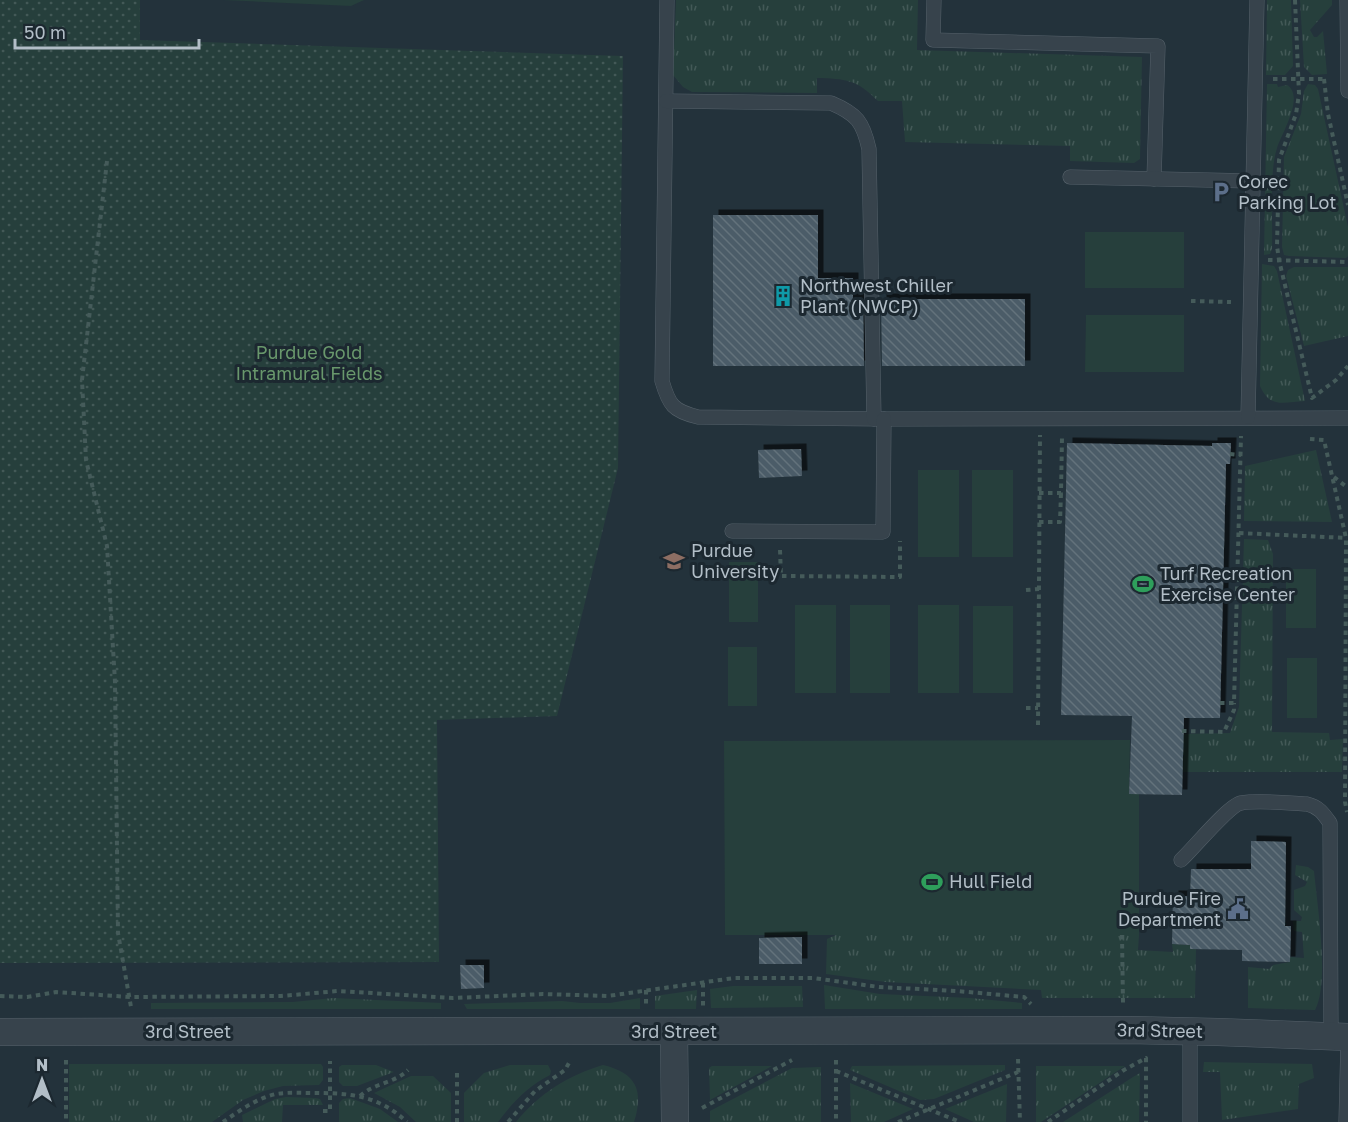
<svg xmlns="http://www.w3.org/2000/svg" width="1348" height="1122" viewBox="0 0 1348 1122" font-family="'Golos Text',sans-serif">
<style>
.grass{fill:url(#grass-tufts)}
.park{fill:url(#park-dots)}
.pitch{fill:#263f3c}
.building{fill:url(#building-back-hatch);filter:url(#shadow)}
.lines{fill:none;stroke-linecap:round;stroke-linejoin:round}
.service-casing{stroke:#55616a;stroke-width:15}
.minor-casing{stroke:#55616a;stroke-width:28}
.path{stroke:#455b5a;stroke-width:4;stroke-dasharray:4.5 4.5;stroke-linecap:butt}
.service{stroke:#37434c;stroke-width:14}
.minor{stroke:#37434c;stroke-width:27}
.labels{text-anchor:middle;stroke-width:6;stroke-linejoin:round;paint-order:stroke}
.poi-label{font-size:18px;fill:#b2bec7;stroke:#1c2830;text-anchor:start}
.park-label{font-size:18px;fill:#69986c;stroke:#1c2830}
.street-label{font-size:18px;fill:#b2bec7;stroke:#1c2830}
</style>
<defs>
<pattern id="grass-tufts" width="24" height="20" patternUnits="userSpaceOnUse" patternTransform="scale(1.5)"><rect width="24" height="20" fill="#263f3c"/><path d="M3 7l-1-3M5 7V3M7 7l1-3M15 17l-1-3M17 17v-4M19 17l1-3" fill="none" stroke="#435957"/></pattern>
<pattern id="park-dots" width="8" height="8" patternUnits="userSpaceOnUse" patternTransform="scale(1.5)"><rect width="8" height="8" fill="#263f3c"/><path d="M2 2h.1M6 6h.1" fill="none" stroke="#435957" stroke-width="1.8" stroke-linecap="round"/></pattern>
<pattern id="building-back-hatch" width="6" height="6" patternUnits="userSpaceOnUse" patternTransform="scale(1.5)"><rect width="6" height="6" fill="#4c5c67"/><path d="M-1 5l2 2M0 0l6 6M5-1l2 2" fill="none" stroke="#63727b"/></pattern>
<filter id="shadow"><feDropShadow dx="5.5" dy="-5.5" stdDeviation="0" flood-color="#0009"/></filter>
</defs>
<rect width="100%" height="100%" fill="#23323b"/>
<g class="grass">
<path d="M676,0H918L917,50L1142,57L1140,159L1134,163L1070,161V146L905,142L902,101H878C856,79 846,79 817,78V93L692,92L683,87L673,75Z"/>
<polygon points="1267,0 1291,0 1293,66 1285,75 1266,75"/>
<polygon points="1300,0 1332,0 1332,5 1310,30 1314,37 1317,37 1323,31 1327,74 1312,75 1304,67"/>
<path d="M1267,84H1277L1278,87L1287,85C1305,96 1282,133 1277,148C1269,172 1273,222 1272,249L1270,254L1264,255Z"/>
<polygon points="1308,84 1315,85 1318,89 1348,227 1348,256 1346,258 1289,256 1284,255 1282,247 1284,157 1301,114 1304,91"/>
<path d="M1262,264L1274,266L1277,271L1305,401C1284,402 1270,409 1260,386Z"/>
<polygon points="1294,267 1348,267 1348,336 1304,346 1286,276 1288,270"/>
<polygon points="1316,450 1332,522 1244,521 1245,466"/>
<polygon points="1244,539 1268,540 1273,554 1272,732 1329,733 1330,740 1343,739 1342,772 1183,772 1183,734 1230,733 1239,707"/>
<path d="M1296,865L1308,867L1314,871C1317,904 1330,982 1315,1010L1248,1008V967L1269,969L1273,965L1290,962V957L1304,958L1302,932L1294,931L1293,921H1301L1302,917L1294,910V890L1305,886L1307,882L1295,875Z"/>
<polygon points="836,935 1139,935 1138,950 1173,952 1172,944 1190,945 1190,949 1196,949 1195,998 1042,998 1041,990 886,982 826,974 827,939"/>
<polygon points="824,985 880,994 970,998 1022,1003 1022,1009 825,1009"/>
<polygon points="733,986 802,986 803,1007 711,1008 710,989"/>
<polygon points="697,990 696,1009 655,1009 655,996"/>
<polygon points="333,998 441,1003 441,1009 151,1009 151,1003 293,1002"/>
<polygon points="640,998 640,1009 467,1009 464,1004 562,1001 580,1003 610,1003"/>
<polygon points="1204,1062 1312,1064 1314,1078 1299,1084 1298,1109 1222,1120 1220,1072 1203,1072"/>
<polygon points="69,1064 321,1064 323,1067 323,1080 319,1085 283,1086 264,1091 243,1100 212,1122 69,1122"/>
<polygon points="342,1065 376,1065 394,1072 357,1086 343,1086 339,1082 339,1067"/>
<path d="M510,1065H548L551,1071L550,1075C527,1087 513,1102 498,1122H464V1093L484,1073Z"/>
<path d="M603,1065C636,1073 644,1090 634,1122H516C538,1094 569,1075 603,1065Z"/>
<polygon points="1005,1065 1005,1070 934,1099 920,1100 850,1070 852,1066"/>
<polygon points="712,1066 772,1066 710,1100 709,1068"/>
<polygon points="1036,1066 1125,1066 1041,1122 1036,1122"/>
<polygon points="821,1067 821,1122 710,1122 710,1111 792,1068"/>
<polygon points="1140,1073 1139,1122 1063,1122 1133,1077"/>
<polygon points="411,1076 433,1076 451,1093 451,1122 416,1122 400,1107 374,1093"/>
<polygon points="850,1083 913,1109 884,1122 851,1122"/>
<polygon points="1007,1084 1006,1122 974,1122 945,1109"/>
<polygon points="286,1097 315,1098 320,1099 323,1105 283,1105 282,1122 243,1122 242,1115 275,1099"/>
<polygon points="350,1098 380,1109 398,1122 339,1122 339,1103 343,1099"/>
</g>
<polygon class="park" points="0,0 140,0 140,40 623,56 618,468 557,716 437,720 439,962 0,963"/>
<g class="pitch">
<polygon points="223,0 364,0 351,6"/>
<rect x="1085" y="232" width="99" height="56"/>
<polygon points="1086,315 1184,315 1184,372 1085,372"/>
<rect x="918" y="470" width="41" height="87"/>
<rect x="972" y="470" width="41" height="87"/>
<polygon points="758,562 758,622 729,622 729,562"/>
<rect x="1286" y="569" width="30" height="59"/>
<rect x="795" y="605" width="41" height="88"/>
<rect x="850" y="605" width="40" height="88"/>
<rect x="918" y="605" width="41" height="88"/>
<rect x="973" y="606" width="40" height="87"/>
<rect x="728" y="647" width="29" height="59"/>
<rect x="1287" y="658" width="30" height="60"/>
<polygon points="1130,740 1129,794 1139,794 1139,935 725,935 724,741"/>
</g>
<g class="building">
<polygon points="713,215 818,215 818,278 853,278 853,299 863,299 864,366 713,366"/>
<polygon points="881,299 1025,299 1025,366 882,366"/>
<polygon points="1067,443 1212,446 1212,443 1231,443 1230,464 1226,464 1220,718 1184,718 1182,795 1129,794 1132,716 1061,715"/>
<polygon points="801,449 802,476 759,478 758,450"/>
<polygon points="1251,841 1286,842 1285,926 1291,926 1290,962 1242,961 1242,950 1190,949 1190,945 1172,944 1173,896 1190,896 1191,869 1251,869"/>
<polygon points="802,937 802,964 759,964 759,938"/>
<polygon points="460,965 484,965 484,988 461,989"/>
</g>
<g class="lines">
<defs>
<g id="service">
<path d="M667,0L662,381C669,405 673,411 698,417L884,419L1347,418"/>
<polyline points="934,0 933,40 1158,46 1154,179"/>
<polyline points="1347,0 1348,91"/>
<path d="M666,101L831,103C857,114 863,122 869,149L874,419"/>
<polyline points="1070,177 1252,181"/>
<polyline points="1248,417 1257,0"/>
<polyline points="732,531 883,532 884,419"/>
<path d="M1181,860C1193,849 1229,805 1241,803C1259,800 1288,803 1307,804C1319,807 1323,813 1330,823L1331,1036"/>
<polyline points="1190,1031 1190,1122"/>
<polyline points="1346,1122 1348,1041"/>
</g>
<g id="minor">
<polyline points="0,1032 1130,1030 1218,1032 1348,1037"/>
<polyline points="674,1032 675,1122"/>
</g>
</defs>
<use href="#service" class="service-casing"/>
<use href="#minor" class="minor-casing"/>
<g class="path">
<polyline points="1295,0 1299,94 1296,114 1279,160 1277,246 1279,260 1312,398 1336,380 1348,366"/>
<polyline points="1273,79 1325,79"/>
<polyline points="1324,79 1328,114 1348,205"/>
<polyline points="107,161 82,380 86,460 107,546 115,682 118,933 131,1007"/>
<polyline points="1268,260 1348,262"/>
<polyline points="1191,301 1231,302"/>
<polyline points="1310,439 1324,440 1346,538 1345,802 1347,812"/>
<polyline points="1230,454 1241,455"/>
<polyline points="1334,477 1348,488"/>
<polyline points="1039,493 1061,493 1062,438"/>
<polyline points="1039,522 1060,522 1061,493"/>
<polyline points="1239,533 1347,538"/>
<polyline points="780,550 781,576 900,577 900,541"/>
<polyline points="1026,590 1039,589"/>
<polyline points="1220,703 1234,703 1241,436"/>
<polyline points="1026,708 1038,708"/>
<polyline points="1038,725 1040,435"/>
<polyline points="1182,731 1224,732 1234,710 1234,703"/>
<polyline points="1122,935 1123,1003"/>
<polyline points="703,983 703,1007"/>
<polyline points="646,990 646,1007"/>
<polyline points="0,996 27,997 56,992 130,997 281,996 338,991 453,998 543,994 608,996 734,978 813,978 879,987 957,991 1024,997 1031,1004"/>
<polyline points="1018,1059 1020,1122"/>
<polyline points="66,1060 66,1122"/>
<polyline points="836,1060 836,1122"/>
<polyline points="836,1071 960,1122"/>
<polyline points="457,1073 457,1122"/>
<path d="M360,1096C374,1083 395,1083 408,1070"/>
<polyline points="702,1108 792,1060"/>
<polyline points="323,1111 330,1111 330,1061"/>
<path d="M223,1122C239,1111 257,1098 276,1094C288,1092 301,1093 313,1093C350,1093 378,1095 407,1122"/>
<polyline points="508,1122 535,1091 565,1070 570,1061"/>
<polyline points="898,1122 1018,1072"/>
<polyline points="1048,1122 1124,1070 1146,1058 1146,1122"/>
</g>
<use href="#service" class="service"/>
<use href="#minor" class="minor"/>
</g>
<defs>
<symbol id="parking-bare" viewBox="-9 -9 18 18"><path d="M-3.5-5.5H1a3.5 3.5 0 0 1 0 7H-1V5.5H-3.5ZM-1-3.4V-.6H.8a1.4 1.4 0 0 0 0-2.8Z" fill="#5c6f8a" stroke="#1c2830" stroke-width="2.5" paint-order="stroke"/></symbol>
<symbol id="building-bare" viewBox="-9 -9 18 18"><path d="M-4-6H4V6H1V3H-1V6H-4ZM-2.5-4.3h1.7v1.8h-1.7ZM.8-4.3h1.7v1.8H.8ZM-2.5-1h1.7V.8h-1.7ZM.8-1h1.7V.8H.8Z" fill="#0f9aa8" stroke="#1c2830" stroke-width="2.5" paint-order="stroke"/></symbol>
<symbol id="university-bare" viewBox="-9 -9 18 18"><path d="M0-5L7-2L0 1L-7-2ZM-4 1L0 2.5L4 1V4Q0 6-4 4Z" fill="#8d6e63" stroke="#1c2830" stroke-width="2.5" paint-order="stroke"/></symbol>
<symbol id="stadium-bare" viewBox="-9 -9 18 18"><path d="M0-5a6.5 5 0 1 0 0 10a6.5 5 0 1 0 0-10ZM-3.5-1.8h7v3.6h-7Z" fill="#2e9e5b" stroke="#1c2830" stroke-width="2.5" paint-order="stroke"/></symbol>
<symbol id="civic-bare" viewBox="-9 -9 18 18"><path d="M-.6-6.5H3V-4.5H.6V-3L4-1V1h2V6H-6V1h2V-1L-.6-3ZM-1.2 2.5V6h2.4V2.5Z" fill="#5c6f8a" stroke="#1c2830" stroke-width="2.5" paint-order="stroke"/></symbol>
</defs>
<g fill-rule="evenodd">
<use href="#parking-bare" x="1206" y="177" width="30" height="30"/>
<use href="#building-bare" x="768" y="281" width="30" height="30"/>
<use href="#university-bare" x="659" y="546" width="30" height="30"/>
<use href="#stadium-bare" x="1128" y="569" width="30" height="30"/>
<use href="#stadium-bare" x="917" y="867" width="30" height="30"/>
<use href="#civic-bare" x="1223" y="894" width="30" height="30"/>
</g>
<g class="labels">
<g class="poi-label">
<text x="1238" y="188">Corec<tspan x="1238" dy="21">Parking Lot</tspan></text>
<text x="800" y="292">Northwest Chiller<tspan x="800" dy="21">Plant (NWCP)</tspan></text>
<text x="691" y="557">Purdue<tspan x="691" dy="21">University</tspan></text>
<text x="1160" y="580">Turf Recreation<tspan x="1160" dy="21">Exercise Center</tspan></text>
<text x="949" y="888">Hull Field</text>
<text x="1221" y="905" text-anchor="end">Purdue Fire<tspan x="1221" dy="21">Department</tspan></text>
</g>
<g class="park-label">
<text x="309" y="359">Purdue Gold<tspan x="309" dy="21">Intramural Fields</tspan></text>
</g>
<g class="street-label">
<text transform="translate(1160 1031) rotate(1)" y="6">3rd Street</text>
<text x="188" y="1038">3rd Street</text>
<text x="674" y="1038">3rd Street</text>
</g>
</g>
<g transform="translate(42 1080)" stroke="#1c2830" stroke-width="4.5" paint-order="stroke">
<path d="M0-4.5L10 22L0 15L-10 22Z" fill="#b2bec7"/>
<text y="-9" font-size="16" font-weight="bold" text-anchor="middle" fill="#b2bec7">N</text>
</g>
<path d="M15 39v9h184v-9" fill="none" stroke="#b2bec7" stroke-width="3"/>
<text x="24" y="39" font-size="18" fill="#b2bec7" stroke="#1c2830" stroke-width="4.5" paint-order="stroke">50 m</text>
</svg>
